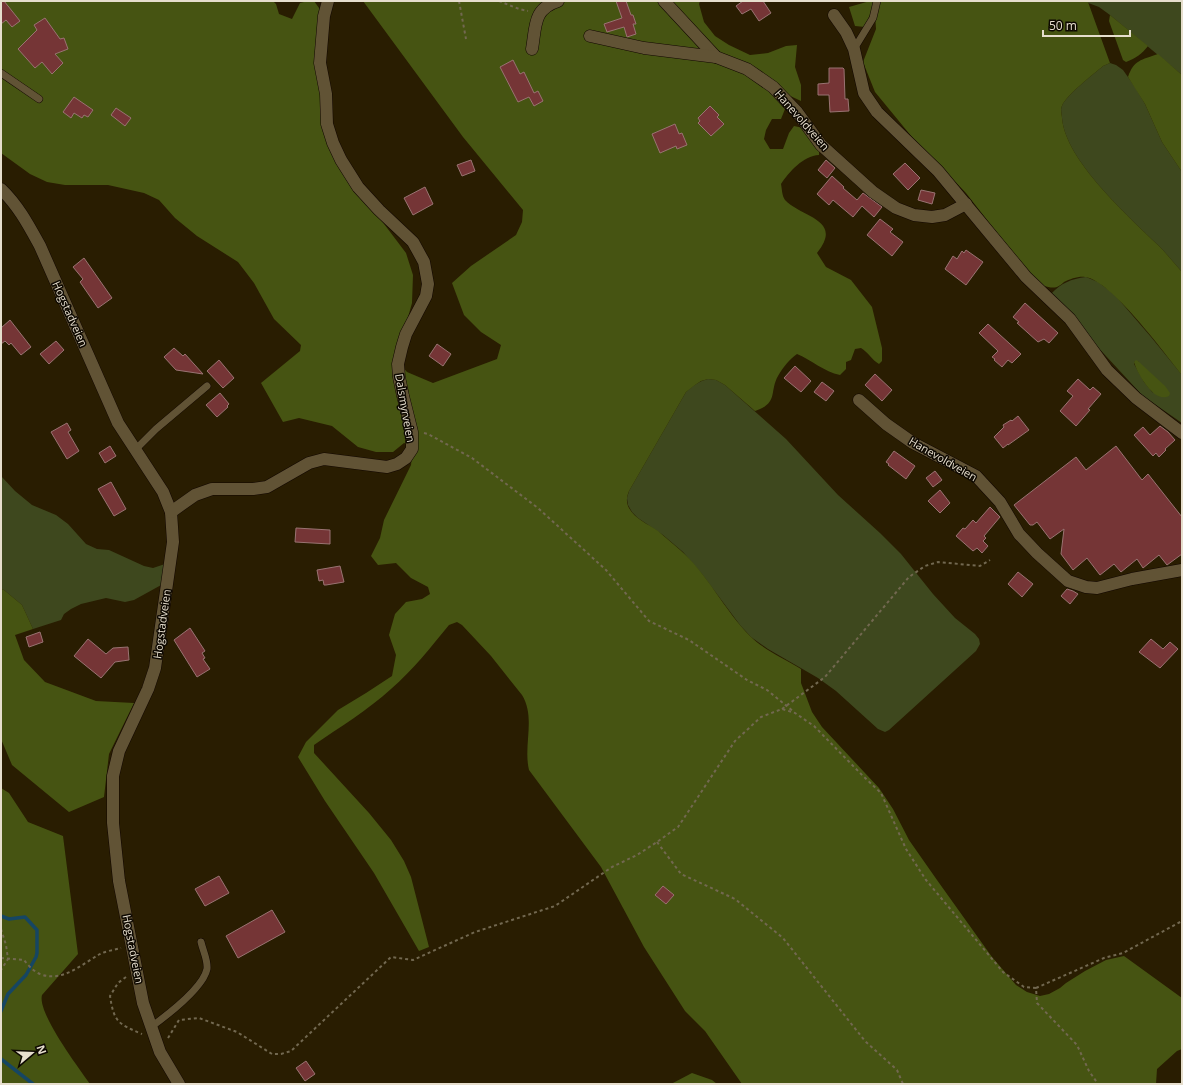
<svg xmlns="http://www.w3.org/2000/svg" width="1183" height="1085" viewBox="0 0 1183 1085" font-family="'Open Sans',sans-serif">
<style>
.green{fill:#3e481e;fill-rule:evenodd}
.forest{fill:#465412}
.lines{fill:none;stroke-linecap:round;stroke-linejoin:round}
.stream{stroke:#164663;stroke-width:3.5}
.building{fill:#753536;stroke:#997372}
.service-casing{stroke:#120700;stroke-width:8}
.minor-casing{stroke:#120700;stroke-width:13}
.path{stroke:#726850;stroke-width:2;stroke-dasharray:3 3;stroke-linecap:butt}
.service{stroke:#615335;stroke-width:7}
.minor{stroke:#615335;stroke-width:12}
.labels{text-anchor:middle;stroke-width:3;stroke-linejoin:round;paint-order:stroke}
.street-label{font-size:11px;fill:#e6decd;stroke:#0d0801}
</style>
<rect width="100%" height="100%" fill="#291d01"/>
<g class="green">
<polygon points="1083,1 1182,1 1182,75 1110,15 1099,7"/>
<path d="M1110,63L1116,65L1123,70L1135,87L1145,104L1162,142L1182,172V272C1174,263 1166,253 1158,245C1129,217 1065,160 1062,118C1062,114 1060,109 1062,106C1066,95 1094,74 1103,66Z"/>
<path d="M1086,277L1098,282L1114,294L1151,337L1182,375V423L1143,396L1093,342L1051,294C1061,283 1071,279 1086,277ZM1135,361H1138L1153,393L1144,382L1134,364Z"/>
<path d="M708,379L716,380L725,385L786,439L838,495L880,533L901,554L933,594L955,618L975,634L979,639L980,644L976,651L889,730L885,732L878,729L836,691L818,678L768,649L751,637L740,625L702,574L683,552L663,535L638,518L632,512L628,505L627,498L629,491L686,392C693,386 699,381 708,379Z"/>
<polygon points="1,476 15,491 32,505 56,515 68,524 86,544 97,549 109,550 144,566 153,568 165,564 163,584 134,600 125,602 106,598 81,604 71,609 64,614 61,620 33,629 22,605 4,590 1,589"/>
</g>
<g class="forest">
<path d="M1,1H273L276,4L279,14L292,19L300,3L308,1H314L319,8L326,114L331,141L372,208L406,253L413,275L412,303L396,360L407,372L433,383L497,359L501,345L481,332L464,315L452,283L471,266L516,235L522,222L523,210L463,137L363,1H700L699,4L704,22L715,36L729,45L750,55L768,53L786,46L797,45L795,67L801,85V101L786,94L774,97L785,109L781,119H772L766,130L764,139L770,149H783L789,133L794,126L803,128L819,149V155C803,156 789,172 781,184C782,189 782,196 785,200C802,218 844,219 817,253L826,267L851,280L872,307L882,348V361L879,364C872,360 868,352 861,348L855,349L851,360L846,362V369L840,375C824,372 812,360 797,354C790,359 783,367 778,376C769,392 779,403 755,411L725,385L716,380L708,379L701,381L695,385L686,392L629,491C627,496 626,501 628,506C633,518 648,524 658,531C665,537 672,543 679,549C708,574 724,610 750,636C764,650 785,659 801,669V683L812,712L822,727L879,788L893,809L909,840L937,880L992,957L1016,985L1027,992L1040,996L1049,994L1060,988L1066,983L1085,971L1106,960L1124,956L1182,998V1049L1177,1051L1157,1069L1156,1084H742L705,1031L685,1011L644,947L601,867L529,770C523,745 536,718 522,695L491,656L462,625L457,622L449,625C431,647 413,670 391,689C368,710 340,727 314,745V753L369,813L391,840L404,861L411,877L429,947L419,951L374,873L325,801L298,757L306,742L338,710L366,693L392,676L396,655L389,635L395,614L406,602L422,599L430,594L428,587L411,578L396,563L378,565L371,556L380,538L384,520L411,465L413,446L404,443L393,452H376L358,447L332,426L299,418L283,422L261,383L300,351L301,345L274,319L254,283L238,262L197,236L175,218L159,200L144,193L108,185H65L47,182L30,174L1,153Z"/>
<path d="M870,1H1083L1088,2L1110,63L1103,66C1094,74 1066,95 1062,106C1060,109 1062,115 1062,118C1065,160 1129,217 1158,245C1166,253 1174,263 1182,272V375C1165,354 1111,280 1085,277C1079,276 1070,279 1064,282C1062,284 1059,286 1057,287C1050,289 1042,285 1036,283L966,193L912,137L875,92L863,62L876,29L875,14L869,17L865,27L855,26L849,7Z"/>
<path d="M1110,15L1148,46C1142,54 1136,58 1126,62L1123,60L1109,21Z"/>
<path d="M1158,54L1182,75V172L1162,142L1145,104L1128,77C1134,60 1141,60 1158,54Z"/>
<path d="M1136,360L1138,361L1165,386L1170,393L1169,396C1154,404 1137,373 1134,362Z"/>
<polygon points="1,589 4,590 22,605 33,629 15,635 24,660 45,682 96,701 134,703 109,754 104,797 69,812 12,765 1,739"/>
<path d="M1,788L9,793L28,822L63,836L78,954L42,995C37,1013 79,1068 90,1084H1Z"/>
<polygon points="692,1073 712,1080 717,1084 671,1084"/>
</g>
<g class="lines">
<g class="stream">
<polyline points="1,916 9,919 25,917 37,930 37,953 36,957 26,975 8,994 1,1011"/>
<polyline points="1,1059 33,1084"/>
</g>
</g>
<g class="building">
<polygon points="1,1 4,1 20,21 12,27 6,20 1,24"/>
<polygon points="616,1 626,1 631,15 633,15 636,24 633,24 636,34 627,37 624,27 607,32 604,24 622,18"/>
<polygon points="743,1 763,1 771,13 759,21 751,9 742,14 736,6"/>
<polygon points="45,18 60,39 64,38 68,49 55,54 63,63 52,74 42,62 35,68 18,49 37,30 34,25"/>
<polygon points="513,60 520,74 524,72 534,93 538,91 543,101 534,106 529,97 518,102 500,67"/>
<polygon points="829,68 843,68 844,69 845,99 848,99 849,111 830,112 829,95 818,95 818,84 829,83"/>
<polygon points="74,97 93,110 88,117 84,115 82,118 74,113 71,118 63,112"/>
<polygon points="710,106 719,115 717,117 724,124 711,136 698,123 700,121 698,118"/>
<polygon points="116,108 131,118 125,126 111,115"/>
<polygon points="675,124 679,134 682,133 687,145 677,149 676,146 660,153 652,134"/>
<polygon points="471,160 475,171 462,176 457,165"/>
<polygon points="826,160 835,168 827,178 818,170"/>
<polygon points="905,163 920,178 908,190 893,174"/>
<polygon points="832,176 844,187 843,188 857,200 863,193 882,207 874,217 862,206 853,217 833,200 829,205 817,194"/>
<polygon points="425,187 433,204 413,215 404,198"/>
<polygon points="921,190 935,193 932,204 918,200"/>
<polygon points="880,219 893,229 890,232 903,242 892,256 867,235"/>
<polygon points="966,250 983,262 966,285 945,269 953,256 957,259 962,251 964,253"/>
<polygon points="84,258 112,298 98,308 80,282 83,279 73,267"/>
<polygon points="1025,303 1058,333 1049,343 1044,339 1038,342 1017,323 1019,322 1013,317"/>
<polygon points="10,320 31,347 21,355 11,343 9,345 5,341 1,344 1,328"/>
<polygon points="988,324 1021,354 1012,363 1008,360 1002,367 994,360 995,359 992,357 998,351 979,333"/>
<polygon points="56,341 64,350 49,364 40,354"/>
<polygon points="437,344 451,354 443,366 429,356"/>
<polygon points="174,348 183,356 185,354 203,374 176,370 164,357"/>
<polygon points="219,360 234,378 223,388 207,371"/>
<polygon points="795,366 811,381 801,392 784,378"/>
<polygon points="875,374 892,390 882,401 865,385"/>
<polygon points="1078,379 1090,390 1093,387 1101,394 1088,409 1090,410 1076,426 1060,411 1073,396 1067,391"/>
<polygon points="822,382 834,391 826,401 814,392"/>
<polygon points="220,393 229,404 227,406 228,407 217,417 206,405"/>
<polygon points="1018,416 1029,430 1008,445 1008,444 1003,448 994,437 1004,427 1003,425 1011,420 1012,421"/>
<polygon points="67,423 71,430 68,432 79,451 67,459 51,432"/>
<polygon points="1160,426 1168,432 1175,440 1165,449 1166,450 1159,457 1156,453 1153,456 1134,435 1143,427 1150,435"/>
<polygon points="110,446 116,456 105,463 99,453"/>
<polygon points="1116,446 1142,480 1148,474 1182,517 1182,554 1167,565 1159,555 1143,568 1137,559 1121,572 1114,564 1100,575 1087,558 1073,570 1061,554 1064,529 1050,539 1037,522 1033,525 1030,525 1014,505 1076,457 1086,470"/>
<polygon points="894,451 915,466 906,479 888,465 889,464 886,462"/>
<polygon points="935,471 942,480 933,487 926,478"/>
<polygon points="111,482 126,509 114,516 98,489"/>
<polygon points="940,490 950,503 940,513 928,501"/>
<polygon points="990,507 1000,517 984,536 986,538 983,541 988,546 982,553 977,548 973,551 956,536 963,528 965,529 973,520 976,523"/>
<polygon points="296,528 330,530 330,544 295,542"/>
<polygon points="340,566 344,582 326,585 324,585 323,580 319,581 317,570"/>
<polygon points="1018,572 1033,584 1022,597 1008,584"/>
<polygon points="1067,589 1073,591 1078,594 1070,604 1061,596"/>
<polygon points="190,628 205,651 202,653 205,658 203,659 210,669 197,677 174,640"/>
<polygon points="40,632 43,642 29,647 26,637"/>
<polygon points="88,639 106,654 113,648 128,647 129,660 115,662 101,678 74,656"/>
<polygon points="1151,639 1163,649 1170,642 1178,649 1160,668 1139,652"/>
<polygon points="219,876 229,893 205,906 195,889"/>
<polygon points="663,886 674,895 666,904 655,895"/>
<polygon points="272,910 285,932 238,958 226,936"/>
<polygon points="306,1061 315,1074 305,1081 296,1068"/>
</g>
<g class="lines">
<defs>
<g id="service">
<polyline points="854,49 873,18 877,1"/>
<polyline points="1,73 39,99"/>
<polyline points="135,450 156,429 207,386"/>
<path d="M151,1027C166,1016 203,988 207,969C208,960 203,951 201,942"/>
</g>
<g id="minor">
<polyline points="664,1 716,57"/>
<polyline points="834,15 846,32 854,49 864,93 877,112 938,171 1026,277 1070,319 1107,370 1136,398 1182,433"/>
<polyline points="590,36 644,48 716,57 747,69 773,87 797,112 821,145 873,192 896,208 914,215 932,217 945,215 966,204"/>
<path d="M532,49C536,26 533,9 558,1"/>
<path d="M1,189C18,205 29,226 40,246L118,423L163,492L171,512L173,542L155,668L148,689L119,751L113,776V823L119,881L143,1003L160,1052L179,1084"/>
<polyline points="859,400 886,424 913,443 976,476 1000,502 1019,534 1037,553 1068,581 1086,587 1097,588 1132,579 1182,570"/>
<polyline points="171,512 195,495 212,489 253,489 267,487 309,463 324,459 387,467 397,464 406,458 412,449 412,432 403,396 399,377 398,364 402,347 406,334 426,296 428,284 424,262 413,242 379,210 358,187 341,160 333,143 327,124 326,94 320,63 324,16 328,1"/>
</g>
</defs>
<use href="#service" class="service-casing"/>
<use href="#minor" class="minor-casing"/>
<g class="path">
<polyline points="459,1 466,39"/>
<polyline points="499,1 519,9 528,11"/>
<polyline points="424,433 428,434 472,458 538,508 606,570 649,621 689,640 747,680 767,690 794,712"/>
<polyline points="782,709 825,677 909,577 925,566 938,562 980,566 990,560"/>
<polyline points="657,842 681,874 735,899 783,938 865,1041 897,1070 903,1084"/>
<polyline points="1,929 6,945 8,959 1,970"/>
<path d="M1,958L24,960C28,965 33,971 40,974C62,983 82,964 100,954C106,951 114,950 121,948"/>
<path d="M126,977L118,983L110,996C114,1022 118,1024 142,1034"/>
<polyline points="1036,988 1104,958 1123,953 1182,921"/>
<polyline points="168,1038 179,1020 199,1018 237,1032 272,1054 281,1054 291,1051 391,957 413,960 475,932 555,906 612,867 637,855 657,842 678,827 735,741 761,717 782,709 795,713 814,726 863,776 881,793 906,849 926,880 1003,972 1024,987 1036,988 1037,1003 1077,1045 1089,1071 1098,1084"/>
</g>
<use href="#service" class="service"/>
<use href="#minor" class="minor"/>
</g>
<g class="labels">
<g class="street-label">
<text transform="translate(802 120) rotate(49)" y="4">Hanevoldveien</text>
<text transform="translate(70 314) rotate(66)" y="4">Hogstadveien</text>
<text transform="translate(405 408) rotate(80)" y="4">Dalsmyrveien</text>
<text transform="translate(943 459) rotate(30)" y="4">Hanevoldveien</text>
<text transform="translate(162 624) rotate(-82)" y="4">Hogstadveien</text>
<text transform="translate(133 949) rotate(79)" y="4">Hogstadveien</text>
</g>
</g>
<rect width="1183" height="1085" fill="none" stroke="#e6decd" stroke-width="4"/>
<g transform="translate(32 1053) rotate(71)" stroke="#0d0801" stroke-width="3" paint-order="stroke">
<path d="M0-3L7 15L0 10L-7 15Z" fill="#e6decd"/>
<text y="-6" font-size="11" font-weight="bold" text-anchor="middle" fill="#e6decd">N</text>
</g>
<path d="M1043 30v6h87v-6" fill="none" stroke="#e6decd" stroke-width="2"/>
<text x="1049" y="30" font-size="12" fill="#e6decd" stroke="#0d0801" stroke-width="3" paint-order="stroke">50 m</text>
</svg>
